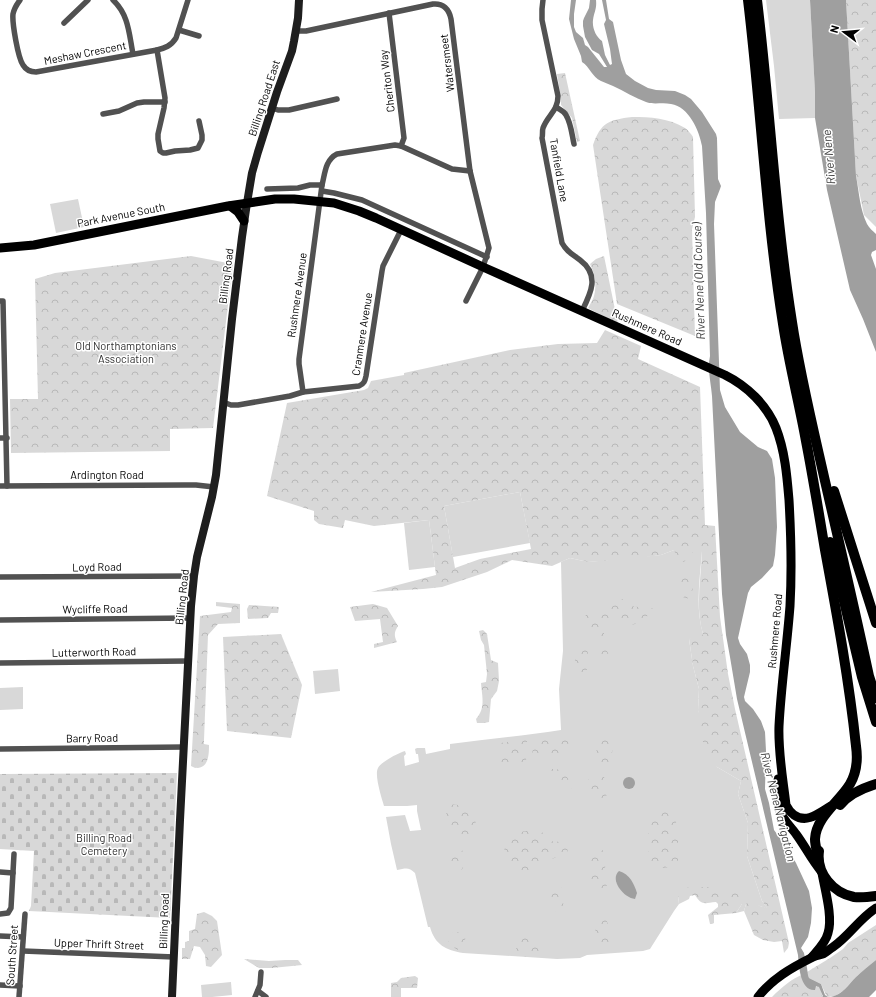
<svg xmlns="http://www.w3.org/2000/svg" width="876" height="997" viewBox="0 0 876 997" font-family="Barlow,sans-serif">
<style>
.green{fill:#d8d8d8}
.forest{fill:url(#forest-crowns);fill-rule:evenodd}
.cemetery{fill:url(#cemetery-stones)}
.water{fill:#9f9f9f}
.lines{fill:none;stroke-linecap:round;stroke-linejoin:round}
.street{stroke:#515151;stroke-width:5.5}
.secondary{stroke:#1e1e1e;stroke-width:8}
.primary{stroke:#000;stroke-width:9}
.highway{stroke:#000;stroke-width:10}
.labels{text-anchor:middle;stroke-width:3;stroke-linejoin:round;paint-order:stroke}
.street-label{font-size:11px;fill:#000;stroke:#fff}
.park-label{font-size:11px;fill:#2f2f2f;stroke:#fff}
.water-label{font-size:12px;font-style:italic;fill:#404040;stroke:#fff}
</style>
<defs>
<pattern id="forest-crowns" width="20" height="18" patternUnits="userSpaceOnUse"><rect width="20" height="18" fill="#d8d8d8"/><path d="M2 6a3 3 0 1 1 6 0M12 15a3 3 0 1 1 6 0" fill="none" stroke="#b8b8b8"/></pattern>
<pattern id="cemetery-stones" width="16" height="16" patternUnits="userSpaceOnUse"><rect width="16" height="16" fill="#d8d8d8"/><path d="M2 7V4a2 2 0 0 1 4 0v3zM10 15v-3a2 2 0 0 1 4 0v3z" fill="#b8b8b8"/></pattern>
</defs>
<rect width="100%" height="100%" fill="#fff"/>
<g class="green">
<polygon points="766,0 810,0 815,92 815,118 779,119 774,66"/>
<polygon points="78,199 84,227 56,233 50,204"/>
<polygon points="520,492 530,543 453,557 444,506"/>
<polygon points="429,520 435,567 409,570 404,523"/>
<path d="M674,550L702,551C700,578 695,607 703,634L700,638L689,639L693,666L699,689L698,710L717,767L741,781L738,794L748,823L747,856L762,901L768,909L760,906L746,904L744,911L736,913L742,904L741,891L678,896L679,904L674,911L650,949L643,951L587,955L580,958L557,959L463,953C446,950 435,945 430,927H428L415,873C409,867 406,868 397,870L391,844L386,817L405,815L410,831L421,830L417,811V805L407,806H384C382,799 374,775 378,768C381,762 398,753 405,751L406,754L404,756L405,766L419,762L418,754H416L415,749L417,748H425L426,754L450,749V744C487,739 524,736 561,730L559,689L563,651L561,562L570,558L588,562L661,555Z"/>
<polygon points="338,669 340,691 315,694 313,671"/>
<polygon points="23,687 23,709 0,710 0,688"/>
<polygon points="231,982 232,995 212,997 202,997 201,985"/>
</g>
<g class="forest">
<polygon points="846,0 876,0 876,227 864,215 856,176"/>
<polygon points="565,73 580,141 577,142 572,118 561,105 561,98 557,74"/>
<path d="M632,117C650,117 669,118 685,128C688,130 691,134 693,137L695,217L692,229L695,336L617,304L593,145C601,122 609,120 632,117Z"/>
<polygon points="191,256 233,264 213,428 170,429 170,451 11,453 10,399 38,399 35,279 55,273"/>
<path d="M604,256L618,324L588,308C590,304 593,300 594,296C597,285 595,274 590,264L596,259Z"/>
<path d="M605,330L641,346L638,359L700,387L705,525L715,526L720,617L728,674L735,709L789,943L788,948L784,953L782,941L774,942L763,940L754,935L744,911L746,904L750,901L760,906L767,908L762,901L747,856L748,823L738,794L741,781L717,767L705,755L698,710L699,689L693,666L689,639L694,636L700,637L703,634C695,607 701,579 702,551H694L684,562L677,558L674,550L661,555L632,559L588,562L570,558L552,566L512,560L487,572L442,587L423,589L371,592L436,575L429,520L374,526L345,520L343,528L319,524L314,520V511L267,496L287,403L364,390L368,388L371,381L404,375V373L510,350L558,344L597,343ZM520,492L531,549L480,559L455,568L444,506Z"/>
<path d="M681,575C691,574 696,585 691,594C690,596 688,597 687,599L681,596Z"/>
<path d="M622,599L629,601L634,607L650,606L653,609L648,613L647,617L639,623L631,625C618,616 618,617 602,623L601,626L604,629V635L601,638L596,639L591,635L592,629L588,625L583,619L586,615L591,614L596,615L615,605Z"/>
<path d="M216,602L240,604V623L218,624L208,635L204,740V744L209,745C209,753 209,767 198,768C195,768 193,767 191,766L200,616L231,612L232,608L216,606Z"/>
<path d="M373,604L387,608L398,626C394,632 394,636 397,642L374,648V644L383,642L380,619L355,621L350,607Z"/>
<polygon points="249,605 279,607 278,613 271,613 268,618 248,619 247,609"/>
<path d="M483,630L487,634L491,660L498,663L499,681L497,691L491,699L489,722L484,723H477L476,719C486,708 482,697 481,683L486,682L487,674L484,645L481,640L479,631Z"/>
<polygon points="281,634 302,685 291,738 227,731 223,637"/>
<polygon points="583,644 587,648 589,660 586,673 580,678 574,668 576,652"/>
<polygon points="601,645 608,646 607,651 609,655 607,657 602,657 599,654 599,650"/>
<polygon points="561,736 567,738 569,745 568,755 563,759 552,756 549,750 532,761 533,740"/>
<polygon points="606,736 613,737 616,741 612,752 614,766 607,767 599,764 595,754 601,740"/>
<polygon points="527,739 526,762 517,765 511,762 505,766 499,759 501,749 501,743"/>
<polygon points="549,769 557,769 567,777 572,786 570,792 565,791 559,782 548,775"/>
<polygon points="598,772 607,780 610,793 601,799 592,793 588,778"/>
<polygon points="449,804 458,805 468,806 474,815 476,824 471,834 462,839 448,822 446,812"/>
<polygon points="658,807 669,810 675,814 678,838 678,865 664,868 650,861 647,844 650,816"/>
<polygon points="534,830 542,832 548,841 561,842 568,848 567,854 560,856 543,862 535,872 522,872 510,864 504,852 506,839 519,832"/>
<path d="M460,846C466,858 467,861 460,873L451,872L446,864L451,847Z"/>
<polygon points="592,848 599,848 608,854 605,868 607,889 599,890 591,885 590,870"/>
<path d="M557,886L562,888C563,897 565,903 561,912L555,911C550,899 549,896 557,886Z"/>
<path d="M692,887H711L741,891L744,896L742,904L736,913L714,915V923L712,924H710L708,915L718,907V904L716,902C704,903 702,906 695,895L690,896L689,899L679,904L678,896V889Z"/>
<polygon points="204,912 212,916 217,921 222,955 211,967 206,966 205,955 200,947 194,946 190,959 182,959 182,948 185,948 185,942 189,941 189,931 195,929 197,914"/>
<path d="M605,918C611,928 612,938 606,948L599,945L594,939L596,926L599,919Z"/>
<polygon points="876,925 876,960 857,976 843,991 835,996 828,997 826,995 821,984 809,978 807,972 830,958 843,949 848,943"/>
<polygon points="460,932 466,937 462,948 458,950 449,945 448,939 452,933"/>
<polygon points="532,935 540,940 541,951 538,957 527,957 520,955 516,949 523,937"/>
<polygon points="244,959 269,961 285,960 298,960 302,965 272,968 259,968"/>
<path d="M804,974L807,980L820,985L823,993L822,997H772C782,987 791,979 804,974Z"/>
<polygon points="415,976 418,978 417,988 401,988 401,997 391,997 391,983 397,982 401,978"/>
</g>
<polygon class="cemetery" points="177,773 170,918 29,911 31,906 34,851 0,849 0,774"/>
<g class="water">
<path d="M571,0H576L574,14V27L576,32L583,38L585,45L588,47L604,67H607L599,54L592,50L585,37L583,26V21L584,18L589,8L590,0H596C597,9 594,12 593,20C592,28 596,37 602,41L605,55L610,65L612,64L610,49L604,24L606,20L602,0H606L609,19L613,22L621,60L626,74L635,81L648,88L656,90L675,91L685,95L691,99L702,112L716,134L717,138L718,179L721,186L720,189L715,202L714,224L720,390L725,407L740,432L758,447L767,451L772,459L775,478L777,527L775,555L773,566L762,578L751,587L748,593L738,638L740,644L747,654L750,665V672L744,697L745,701L753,709L761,721L765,732L766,751L765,789L769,803L774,830L788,849L796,863L809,891L812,908L811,923L808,937L801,948L804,953L807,968L808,975L809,978L821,984L825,995L828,997H822L823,996L819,987L817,986H816L815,990C800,991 799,966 798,955L737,699L730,657L726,635L722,594L712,396C711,383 707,369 710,356L706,213L702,146C699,130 689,107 671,104C662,102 654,105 646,102C635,98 624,91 613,86C609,84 605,83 601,81C592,77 590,67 582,62L581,56L574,39L569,19Z"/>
<path d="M810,0H846L856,176C859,192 860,210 867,224C869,228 873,231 876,234V250L872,252L871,255L876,269V352L863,319L850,290L827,190L815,118V92Z"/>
<circle cx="629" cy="783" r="6"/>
<path d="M619,871C630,874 634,884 637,893L635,899C624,898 609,880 619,871Z"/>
<path d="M876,960V990L869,997H831C842,995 849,984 856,977C862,971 869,966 876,960Z"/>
</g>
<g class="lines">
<g class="street">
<path d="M20,0C17,4 14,9 13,14C12,23 18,58 23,65C26,70 30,72 36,72L157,50C165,48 171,46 176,38L188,0"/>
<path d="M113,0C129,15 129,34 133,54"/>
<path d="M543,0L542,9V20L558,96C558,111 548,115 543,128C542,131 543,135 542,138L562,243C567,252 572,254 580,260C600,275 591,293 582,311"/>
<polyline points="389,13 404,138 401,146"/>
<polyline points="64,23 88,0"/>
<polyline points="179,30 199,36"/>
<path d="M296,31H306L433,4C443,3 449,9 451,19L470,171L489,248L483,267L466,301"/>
<polyline points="157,50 165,98 164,108 158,134 158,139 160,151 163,153 166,153 175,151 190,150 198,148 202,140 202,135 199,121"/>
<path d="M556,107C560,110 564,111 566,115C571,123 572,135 574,144"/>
<polyline points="272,108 278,110 289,110 337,99"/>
<polyline points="103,114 119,111 137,103 144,102 165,102"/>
<polyline points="267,189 298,188 310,185 322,185"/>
<polyline points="322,191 334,193 362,200 487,257"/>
<polyline points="0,301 3,301 7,486"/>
<path d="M303,392L299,364V359L322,185C325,174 325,160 337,154L395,145L401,146L452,169L470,171"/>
<path d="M223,402L231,405H238L290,396L303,392L359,386C364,384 365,381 366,376L382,271L383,266L401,230"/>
<polyline points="0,438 7,438"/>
<polyline points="0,486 185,485 196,485 214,487"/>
<polyline points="0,577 194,576"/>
<polyline points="0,620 190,618"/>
<polyline points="0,663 188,661"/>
<polyline points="0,749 184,747"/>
<polyline points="0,872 13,873"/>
<polyline points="0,914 8,913 11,908 14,854"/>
<polyline points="0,936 23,937"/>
<polyline points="23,951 174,957"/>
<polyline points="0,985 20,986"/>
<polyline points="258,991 266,997"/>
<polyline points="19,997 25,914"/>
<polyline points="255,997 260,985 261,972"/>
</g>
<polyline class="secondary" points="172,997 180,820 191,606 194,576 197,557 212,497 216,475 232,319 242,237 247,203 252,173 258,152 277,92 292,51 294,41 298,18 299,0"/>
<g class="primary">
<polyline points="230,206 238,212 244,221"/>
<path d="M0,248L34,245L228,206L275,199H294L334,203L359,211L376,218L483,267L725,375C747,386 767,405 776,428C785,451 787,476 789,500C791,535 792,570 790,606C787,646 781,686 779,726C778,753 783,779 786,805C788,809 790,812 794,815C807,824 819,813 831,806"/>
<path d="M778,779C778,789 777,801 780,811C783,820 791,827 796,834C805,846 811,859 821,871"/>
<path d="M812,957C818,950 826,942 828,933C833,917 825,890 822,873"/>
<path d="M758,997C772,979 791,968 811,958C815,956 819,955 823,954C826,952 830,949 833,947C849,936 859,919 876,908"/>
</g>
<g class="highway">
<path d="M748,0C761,108 766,217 783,324C789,364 799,402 806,441C813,477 819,514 825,550C837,615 849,680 856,746C858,760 857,772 850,784C839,802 816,817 815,839C815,845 817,851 818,857"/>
<path d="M757,0C770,107 775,215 792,322C800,375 813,428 825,481C840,546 855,611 869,676L876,698"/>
<polyline points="834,491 876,623"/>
<polyline points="830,542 862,677 876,722"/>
<path d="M840,805C849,794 863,788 876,784"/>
<path d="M819,851C816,873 833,893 854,897C861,898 869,897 876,896"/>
</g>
</g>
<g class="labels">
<g class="street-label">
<text transform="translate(85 53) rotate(-11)" y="4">Meshaw Crescent</text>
<text transform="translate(447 63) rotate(-97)" y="4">Watersmeet</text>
<text transform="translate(387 81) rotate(-97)" y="4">Cheriton Way</text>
<text transform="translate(264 98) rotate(-72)" y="4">Billing Road East</text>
<text transform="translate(559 170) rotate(80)" y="4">Tanfield Lane</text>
<text transform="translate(121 215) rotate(-11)" y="4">Park Avenue South</text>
<text transform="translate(226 276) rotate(-83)" y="4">Billing Road</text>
<text transform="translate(297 295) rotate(-82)" y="4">Rushmere Avenue</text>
<text transform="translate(647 327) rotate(24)" y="4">Rushmere Road</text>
<text transform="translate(362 334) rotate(-81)" y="4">Cranmere Avenue</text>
<text x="107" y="479">Ardington Road</text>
<text transform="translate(97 567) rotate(-1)" y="4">Loyd Road</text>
<text transform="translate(182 597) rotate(-84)" y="4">Billing Road</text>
<text transform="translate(95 609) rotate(-1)" y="4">Wycliffe Road</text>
<text transform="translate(775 631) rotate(-85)" y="4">Rushmere Road</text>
<text transform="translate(94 652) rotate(-1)" y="4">Lutterworth Road</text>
<text transform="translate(92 738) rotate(-1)" y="4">Barry Road</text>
<text transform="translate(164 921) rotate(-88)" y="4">Billing Road</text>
<text transform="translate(99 944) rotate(2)" y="4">Upper Thrift Street</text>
<text transform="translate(12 955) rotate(-86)" y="4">South Street</text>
</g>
<g class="park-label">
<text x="126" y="350">Old Northamptonians<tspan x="126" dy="13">Association</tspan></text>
<text x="104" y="842">Billing Road<tspan x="104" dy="13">Cemetery</tspan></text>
</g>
<g class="water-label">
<text transform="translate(829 157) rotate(-95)" y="4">River Nene</text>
<text transform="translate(699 281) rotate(-92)" y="4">River Nene (Old Course)</text>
<text transform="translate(778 807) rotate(76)" y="4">River Nene Navigation</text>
</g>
</g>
<g transform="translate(844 32) rotate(286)" stroke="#ffffff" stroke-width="3" paint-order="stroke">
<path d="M0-3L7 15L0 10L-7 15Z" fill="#000000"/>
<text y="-6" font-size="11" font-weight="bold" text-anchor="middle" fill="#000000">N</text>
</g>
</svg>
